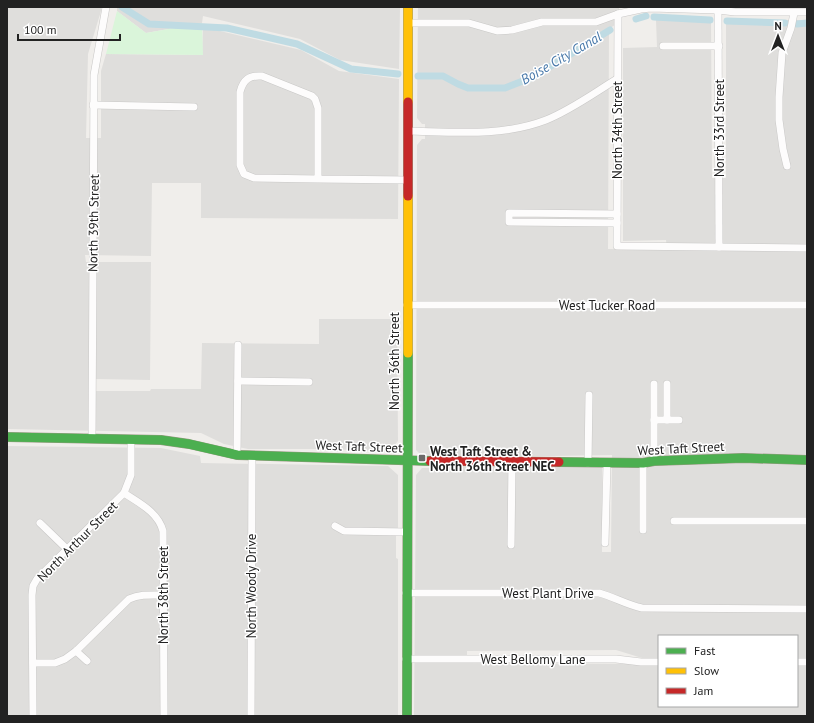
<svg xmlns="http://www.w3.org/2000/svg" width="814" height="723" viewBox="0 0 814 723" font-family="'PT Sans',sans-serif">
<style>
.residential{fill:#dfdedc}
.park{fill:#daf5da}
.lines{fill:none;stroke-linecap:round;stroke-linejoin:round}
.canal{stroke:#bfdbe3;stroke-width:7}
.street-casing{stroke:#c9c8c7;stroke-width:8}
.fast-casing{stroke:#999a82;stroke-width:10}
.slow-casing{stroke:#999a82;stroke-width:10}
.jam-casing{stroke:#999a82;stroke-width:10}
.street{stroke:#fdfcfc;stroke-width:7}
.fast{stroke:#4caf50;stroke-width:9}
.slow{stroke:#ffc107;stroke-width:9}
.jam{stroke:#c62828;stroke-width:9}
.poi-dot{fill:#6a6968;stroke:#fff;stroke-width:1.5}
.labels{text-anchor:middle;stroke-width:3;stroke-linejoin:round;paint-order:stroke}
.street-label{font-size:13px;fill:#222;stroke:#fff}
.poi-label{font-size:13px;font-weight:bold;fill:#222;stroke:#fff;text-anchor:start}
.water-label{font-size:14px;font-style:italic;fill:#4a7aab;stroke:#fff}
</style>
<rect width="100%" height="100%" fill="#f0eeeb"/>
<g class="residential">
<polygon points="7,7 101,7 101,11 88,54 86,138 101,138 101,71 106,54 202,55 203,27 301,50 339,71 399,79 398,219 201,218 201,183 152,183 151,256 85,255 86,262 151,262 150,380 96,379 96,391 150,391 151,389 201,389 202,343 319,344 319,319 397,319 398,441 389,451 320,449 248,449 224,444 201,433 7,429"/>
<polygon points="117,7 398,7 400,8 399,69 340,60 300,39 203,16 202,23 146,33 117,11"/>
<polygon points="418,7 619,7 619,22 609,29 608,249 667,250 666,240 623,241 623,48 657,47 656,20 711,20 712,178 726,178 726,20 807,20 807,658 797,658 797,636 659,636 659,658 642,658 616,650 467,651 467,663 659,664 659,706 797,706 797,665 807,665 807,716 414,716 416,475 422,468 430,468 430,467 602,467 602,552 611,552 612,455 553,456 422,456 416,450 417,145 422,139 425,139 425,124 422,124 417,118"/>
<polygon points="7,446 161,448 200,456 201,463 388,466 398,475 398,528 396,529 396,558 398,559 398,716 7,716"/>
</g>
<polygon class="park" points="117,11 146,33 202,23 203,55 106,54"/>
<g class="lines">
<g class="canal">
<polyline points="122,7 149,24 227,28 297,44 351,69 398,74"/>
<polyline points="654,17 710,20"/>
<polyline points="636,19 646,16"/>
<polyline points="727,21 785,23"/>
<polyline points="797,24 807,23"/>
<polyline points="418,76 443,76 458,84 468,88 505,88 533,77 610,30"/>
</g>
<defs>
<g id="street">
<polyline points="718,7 719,247"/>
<polyline points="618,14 617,246 807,248"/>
<polyline points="408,23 469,23 497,31 512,30 542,22 596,22 618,14 641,9 651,8 718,10 735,12 807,12"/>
<polyline points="663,46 719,46"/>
<polyline points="93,105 194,107"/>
<path d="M408,131C454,132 502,137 546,120C571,110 594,93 617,79"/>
<polyline points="787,166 783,149 779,120 779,97 782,53 791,28 794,13"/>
<path d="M318,179L254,178L244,174L240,165V92C243,80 249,75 262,76L312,96L315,99L318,108V179L408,180"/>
<polyline points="617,223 509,222 509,213 617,214"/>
<polyline points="407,305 807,305"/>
<polyline points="238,381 309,382"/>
<polyline points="654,384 654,461"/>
<polyline points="667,384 667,420"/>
<polyline points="654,420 679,420"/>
<polyline points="92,439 94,75 106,7"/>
<polyline points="237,455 238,345"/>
<polyline points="588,463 589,395"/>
<path d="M124,493C139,503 158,512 163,531L164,716"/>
<polyline points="674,521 807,521"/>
<polyline points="40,523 68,550"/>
<polyline points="335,526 344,531 407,532"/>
<polyline points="643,530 643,463"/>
<polyline points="605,543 607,463"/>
<polyline points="511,545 512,462"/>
<path d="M406,593H599C614,597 627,605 642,608L807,609"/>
<polyline points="76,651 87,661"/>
<polyline points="406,659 616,659 641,662 659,662"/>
<polyline points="797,662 807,662"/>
<path d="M33,663H55L65,659L76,651L129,599C140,594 151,595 163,595"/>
<polyline points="33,716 32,595 33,586 37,579 124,493 131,475 131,440"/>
<polyline points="251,716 252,456"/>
</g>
<g id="fast">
<polyline points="7,437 161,440 189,444 237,455 430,461"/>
<polyline points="559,462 643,463 654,461 743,458 807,460"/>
<polyline points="407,716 408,353"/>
</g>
<g id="slow">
<polyline points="408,102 408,7"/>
<polyline points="408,353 408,196"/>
</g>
<g id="jam">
<polyline points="408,196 408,102"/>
<polyline points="430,461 559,462"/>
</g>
</defs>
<use href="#street" class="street-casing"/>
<use href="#fast" class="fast-casing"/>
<use href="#slow" class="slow-casing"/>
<use href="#jam" class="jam-casing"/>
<use href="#street" class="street"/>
<use href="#fast" class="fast"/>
<use href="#slow" class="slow"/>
<use href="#jam" class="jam"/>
</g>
<rect class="poi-dot" x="418" y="454" width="8" height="8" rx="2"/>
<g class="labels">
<g class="street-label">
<text transform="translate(719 128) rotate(-90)" y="5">North 33rd Street</text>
<text transform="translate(617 130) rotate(-90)" y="5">North 34th Street</text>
<text transform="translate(93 223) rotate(-89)" y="5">North 39th Street</text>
<text x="607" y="310">West Tucker Road</text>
<text transform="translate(394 361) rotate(-90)" y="5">North 36th Street</text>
<text transform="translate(359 446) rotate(2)" y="5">West Taft Street</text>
<text transform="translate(681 448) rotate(-3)" y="5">West Taft Street</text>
<text transform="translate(77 541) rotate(-45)" y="5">North Arthur Street</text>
<text transform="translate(251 586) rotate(-90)" y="5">North Woody Drive</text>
<text x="548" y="598">West Plant Drive</text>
<text transform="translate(163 595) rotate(-90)" y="5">North 38th Street</text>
<text x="533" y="664">West Bellomy Lane</text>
</g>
<g class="poi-label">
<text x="430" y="456">West Taft Street &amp;<tspan x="430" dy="15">North 36th Street NEC</tspan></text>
</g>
<g class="water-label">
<text transform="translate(561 58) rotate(-30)" y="5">Boise City Canal</text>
</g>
</g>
<rect width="814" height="723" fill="none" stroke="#222222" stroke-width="16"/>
<rect x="658" y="635" width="140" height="72" fill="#ffffff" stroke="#a7a7a7"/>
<rect x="666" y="648" width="20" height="6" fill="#4caf50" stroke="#a7a7a7"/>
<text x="694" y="655" font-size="12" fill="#222222">Fast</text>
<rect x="666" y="668" width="20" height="6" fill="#ffc107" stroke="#a7a7a7"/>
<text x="694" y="675" font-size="12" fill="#222222">Slow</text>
<rect x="666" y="688" width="20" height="6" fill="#c62828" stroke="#a7a7a7"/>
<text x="694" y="695" font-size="12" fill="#222222">Jam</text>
<g transform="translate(778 36)" stroke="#ffffff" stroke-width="3" paint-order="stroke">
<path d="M0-3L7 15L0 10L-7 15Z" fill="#222222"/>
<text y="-6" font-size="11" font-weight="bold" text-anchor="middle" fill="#222222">N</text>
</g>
<path d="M18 34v6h102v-6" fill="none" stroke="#222222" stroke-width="2"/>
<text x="24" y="34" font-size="12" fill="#222222" stroke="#ffffff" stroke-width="3" paint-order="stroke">100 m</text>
</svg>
